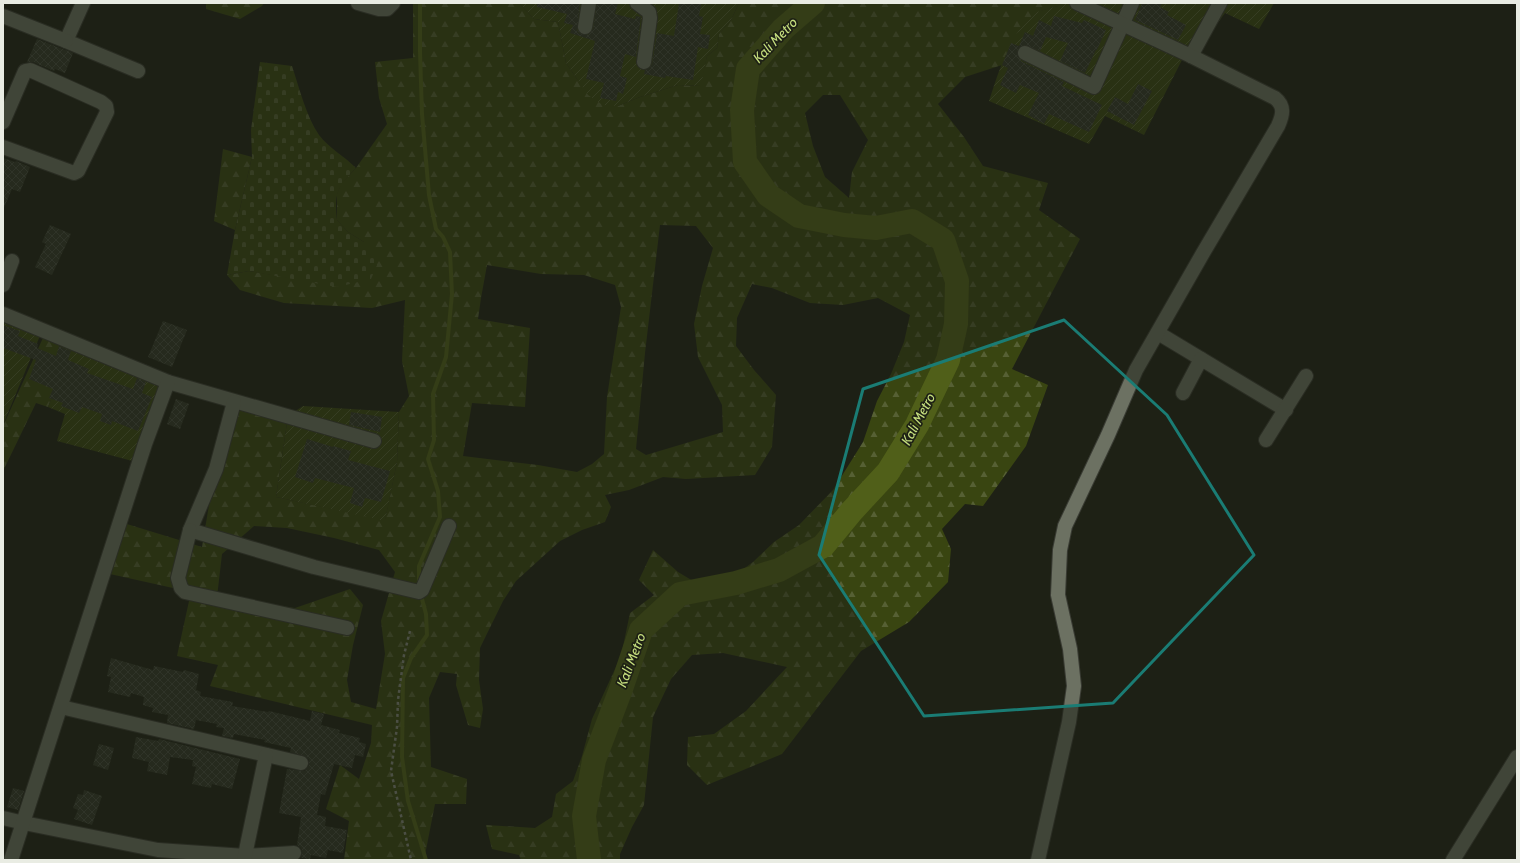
<svg xmlns="http://www.w3.org/2000/svg" width="1520" height="863" viewBox="0 0 1520 863" font-family="Cabin,sans-serif">
<style>
.forest{fill:url(#forest-firs);fill-rule:evenodd}
.cemetery{fill:url(#cemetery-stones)}
.garden{fill:url(#garden-furrows)}
.lines{fill:none;stroke-linecap:round;stroke-linejoin:round}
.stream{stroke:#505f19;stroke-width:4}
.river{stroke:#505f19;stroke-width:24}
.building{fill:url(#building-cross-hatch)}
.street-casing{stroke:#3a3c34;stroke-width:16}
.path{stroke:#84877d;stroke-width:2.5;stroke-dasharray:3 3;stroke-linecap:butt}
.street{stroke:#6c7162;stroke-width:14}
.marked{fill:none;stroke:#1a7c74;stroke-width:3;stroke-linejoin:round}
.labels{text-anchor:middle;stroke-width:3.5;stroke-linejoin:round;paint-order:stroke}
.water-label{font-size:14px;font-style:italic;fill:#c4dd7d;stroke:#1e2115}
</style>
<defs>
<pattern id="forest-firs" width="22" height="20" patternUnits="userSpaceOnUse"><rect width="22" height="20" fill="#394511"/><path d="M5 1l3.5 6h-7zM16 11l3.5 6h-7z" fill="#566034"/></pattern>
<pattern id="cemetery-stones" width="16" height="16" patternUnits="userSpaceOnUse"><rect width="16" height="16" fill="#394511"/><path d="M2 7V4a2 2 0 0 1 4 0v3zM10 15v-3a2 2 0 0 1 4 0v3z" fill="#566034"/></pattern>
<pattern id="garden-furrows" width="10" height="10" patternUnits="userSpaceOnUse"><rect width="10" height="10" fill="#394511"/><path d="M-1 1l2-2M0 10L10 0M9 11l2-2" fill="none" stroke="#566034"/></pattern>
<pattern id="building-cross-hatch" width="8" height="8" patternUnits="userSpaceOnUse"><rect width="8" height="8" fill="#323629"/><path d="M0 0l8 8M0 8l8-8" fill="none" stroke="#464a3e"/></pattern>
</defs>
<rect width="100%" height="100%" fill="#1e2115"/>
<g class="forest">
<polygon points="206,3 264,3 262,6 240,19 206,9"/>
<path d="M413,3H519L534,19L558,22L566,63L577,79L618,106L640,97L678,85L700,86L707,56L717,48L719,34L731,20L739,3H1060L1058,6C1051,8 1040,10 1034,15C1018,27 1010,47 1002,65L965,77L938,104L964,137L983,166L1048,183L1039,210L1080,239L1012,369L1048,385L1026,446L983,506L965,504L942,529L951,549L948,582L909,622L861,651L782,754L707,785L687,765L688,737L714,734L746,711L787,667L723,653L692,655L671,679L653,717L644,805L632,827L620,854V860H521L519,855L492,849L486,825L535,828L552,817L556,794L573,781L582,756L592,719L621,656L630,613L654,595L639,580L653,550L678,572L698,584H723L753,562L774,542L799,525L833,490L863,442L877,401L891,374L904,342L910,315L878,298L843,305L810,303L772,288L752,284L737,318L736,346L754,370L776,395L772,447L755,475L686,479L663,477L629,490L605,495L611,507L605,522L582,530L560,541L516,581L503,601L480,648L479,680L483,709L480,728L468,725L456,685L457,674L440,672L429,698L431,767L467,779L466,804H435L424,860H344L349,821L326,809L340,765L359,779L371,743L372,725L210,686L218,665L177,656L191,592L101,572L117,521L202,547L209,505L240,399L288,416L276,497L385,520L397,462L399,412L409,396L402,361L405,300L372,308L284,303L240,290L227,275L249,271L303,280L364,242L348,232L337,220V194L341,184L356,168L387,124L379,98L375,62L413,58ZM823,95H840L868,140L852,172L849,198L825,177L813,146L805,113ZM660,225L696,226L713,248L702,286L694,324L698,357L722,405L723,432L646,455L636,449L645,353ZM487,265L541,274L584,275L615,285L621,307L607,397L604,454L592,464L577,472L538,465L463,456L472,403L525,407L530,328L478,319L481,298ZM254,526L287,528L334,538L379,550L395,572L381,621L385,654L376,709L351,702L347,680L353,645L363,605L350,589L295,608L217,597L222,554Z"/>
<polygon points="223,149 252,157 235,230 214,221"/>
<polygon points="47,329 75,339 48,407 36,403 4,469 3,426"/>
</g>
<path class="cemetery" d="M260,62L292,66C299,87 306,116 319,135C329,148 344,156 356,168C338,187 334,192 337,220L348,232L364,242L373,254L377,265L371,279L337,287L249,271L227,275L235,230L252,157L251,130Z"/>
<g class="garden">
<polygon points="519,3 739,3 731,20 719,34 717,48 707,56 701,86 678,85 640,97 618,106 603,105 588,95 566,63 558,22 534,19"/>
<path d="M1060,3H1274L1259,29L1225,13L1211,32L1186,52L1144,135L1105,116L1089,144L989,101C998,74 1010,32 1034,14C1040,10 1051,8 1058,6Z"/>
<polygon points="3,313 44,326 3,425"/>
<polygon points="75,339 168,376 140,463 57,441 65,414 48,407"/>
<polygon points="303,406 399,412 397,462 385,521 276,497 288,416"/>
</g>
<g class="lines">
<g class="stream">
<polyline points="419,584 419,566 440,517 438,491 428,459 434,440 433,394 446,357 452,294 450,252 443,237 436,229 429,195 422,114 420,52 420,3"/>
<polyline points="421,595 426,614 427,635 411,658 403,678 402,757 408,801 426,860"/>
</g>
<polyline class="river" points="589,860 584,816 594,760 621,689 641,630 680,594 736,583 779,570 823,546 851,512 888,472 917,425 948,360 956,324 957,281 943,240 912,221 876,228 844,225 799,216 768,195 745,162 742,110 748,69 783,29 813,3"/>
</g>
<g class="building">
<polygon points="537,3 580,3 577,30 579,33 584,35 588,35 593,29 597,3 618,3 615,14 635,19 636,16 641,17 636,57 625,54 620,76 627,78 623,94 618,92 616,101 600,98 604,83 586,79 595,41 570,33 573,25 564,23 567,14 537,7"/>
<polygon points="679,3 701,4 699,16 703,17 700,34 710,35 708,49 698,47 693,80 666,76 665,78 644,74 645,70 650,67 652,64 657,33 674,36"/>
<polygon points="1142,3 1162,3 1160,7 1169,12 1167,15 1186,25 1178,40 1135,20"/>
<polygon points="1054,16 1082,23 1084,20 1106,30 1097,50 1096,50 1085,73 1060,61 1068,43 1046,37 1040,51 1024,45 1018,49 1017,54 1021,61 1064,82 1062,86 1102,105 1089,132 1049,114 1044,124 1028,115 1039,93 1020,85 1016,93 1000,85 1008,68 1002,65 1011,43 1019,46 1025,32 1033,36 1039,20 1051,26"/>
<polygon points="37,39 73,53 65,73 55,69 54,71 33,62 27,62"/>
<polygon points="1138,84 1152,91 1134,125 1107,111 1115,97 1128,104"/>
<polygon points="3,158 15,162 16,161 30,167 20,192 12,189 3,210"/>
<polygon points="50,225 71,234 52,275 35,267 46,244 42,242"/>
<polygon points="163,321 187,330 172,367 148,357"/>
<polygon points="3,325 20,331 18,336 38,344 37,348 56,356 59,346 71,351 68,360 89,369 87,373 133,389 137,378 146,382 142,393 152,397 138,431 112,421 111,425 100,421 102,414 82,407 79,413 61,406 63,403 49,398 53,389 29,379 36,360 3,348"/>
<polygon points="176,399 189,404 180,429 167,424"/>
<polygon points="351,412 382,417 380,432 349,425"/>
<polygon points="307,439 333,447 333,446 351,451 348,460 390,471 381,502 365,498 362,507 350,503 354,488 315,478 313,483 295,477"/>
<polygon points="111,658 153,670 154,666 183,672 184,670 199,674 196,690 201,692 200,696 233,702 232,706 268,712 269,711 310,721 312,711 324,714 321,725 340,730 339,733 360,738 359,742 366,744 363,757 355,755 352,768 334,764 325,795 321,794 317,815 326,817 325,826 347,830 343,853 328,850 326,858 311,855 310,859 301,858 302,852 301,848 297,845 301,817 279,813 287,769 304,771 307,768 309,765 309,760 306,757 290,752 291,748 264,742 265,740 234,734 233,738 222,736 224,728 216,727 217,724 196,720 194,729 167,723 168,715 152,712 153,708 143,705 144,697 131,693 130,697 108,692 111,677 107,676"/>
<polygon points="136,737 158,741 159,739 163,740 240,759 232,789 212,784 211,788 192,784 196,767 192,766 193,760 170,757 167,775 147,771 149,762 132,758"/>
<polygon points="99,744 114,748 108,770 93,765"/>
<polygon points="13,788 24,791 18,810 7,807"/>
<polygon points="84,790 102,796 92,825 74,819 78,810 73,808 78,794 83,795"/>
</g>
<g class="lines">
<defs>
<g id="street">
<polyline points="83,3 66,41 138,71"/>
<polyline points="358,3 379,9 387,9 393,3"/>
<polyline points="637,3 649,12 650,18 644,62"/>
<polyline points="3,16 66,41"/>
<polyline points="585,27 589,3"/>
<polyline points="1025,53 1094,87 1132,3"/>
<polyline points="1191,56 1220,3"/>
<polyline points="3,122 25,71 30,70 101,102 106,106 107,112 78,171 74,173 3,147"/>
<polyline points="3,285 12,261"/>
<polyline points="3,314 168,382 374,441"/>
<polyline points="1158,333 1286,410"/>
<polyline points="1183,393 1201,359"/>
<polyline points="234,402 216,469 190,530 314,567 419,592 422,590 449,526"/>
<polyline points="1266,440 1306,376"/>
<polyline points="190,530 178,578 181,588 185,592 347,628"/>
<polyline points="61,707 301,763"/>
<polyline points="3,818 24,823 158,850 245,856 294,853"/>
<polyline points="11,860 145,444 168,382"/>
<polyline points="244,860 266,755"/>
<path d="M1038,860L1069,722L1074,686L1070,649L1058,595L1060,550L1065,526L1108,435L1136,370L1203,253L1278,126C1283,115 1285,106 1275,98L1191,56L1077,3"/>
<polyline points="1453,860 1517,757"/>
</g>
</defs>
<use href="#street" class="street-casing"/>
<polyline class="path" points="410,631 404,655 398,700 397,727 391,771 411,860"/>
<use href="#street" class="street"/>
</g>
<path d="M0 0H1520V863H0ZM1064,320L1167,415L1254,555L1113,703L924,716L819,555L863,389Z" fill="#1e2115" fill-opacity=".55" fill-rule="evenodd"/>
<path class="marked" d="M1064,320L1167,415L1254,555L1113,703L924,716L819,555L863,389Z"/>
<g class="labels">
<g class="water-label">
<text transform="translate(775 40) rotate(-46)" y="5">Kali Metro</text>
<text transform="translate(918 419) rotate(-62)" y="5">Kali Metro</text>
<text transform="translate(631 660) rotate(-69)" y="5">Kali Metro</text>
</g>
</g>
<rect width="1520" height="863" fill="none" stroke="#e9ece3" stroke-width="8"/>
</svg>
